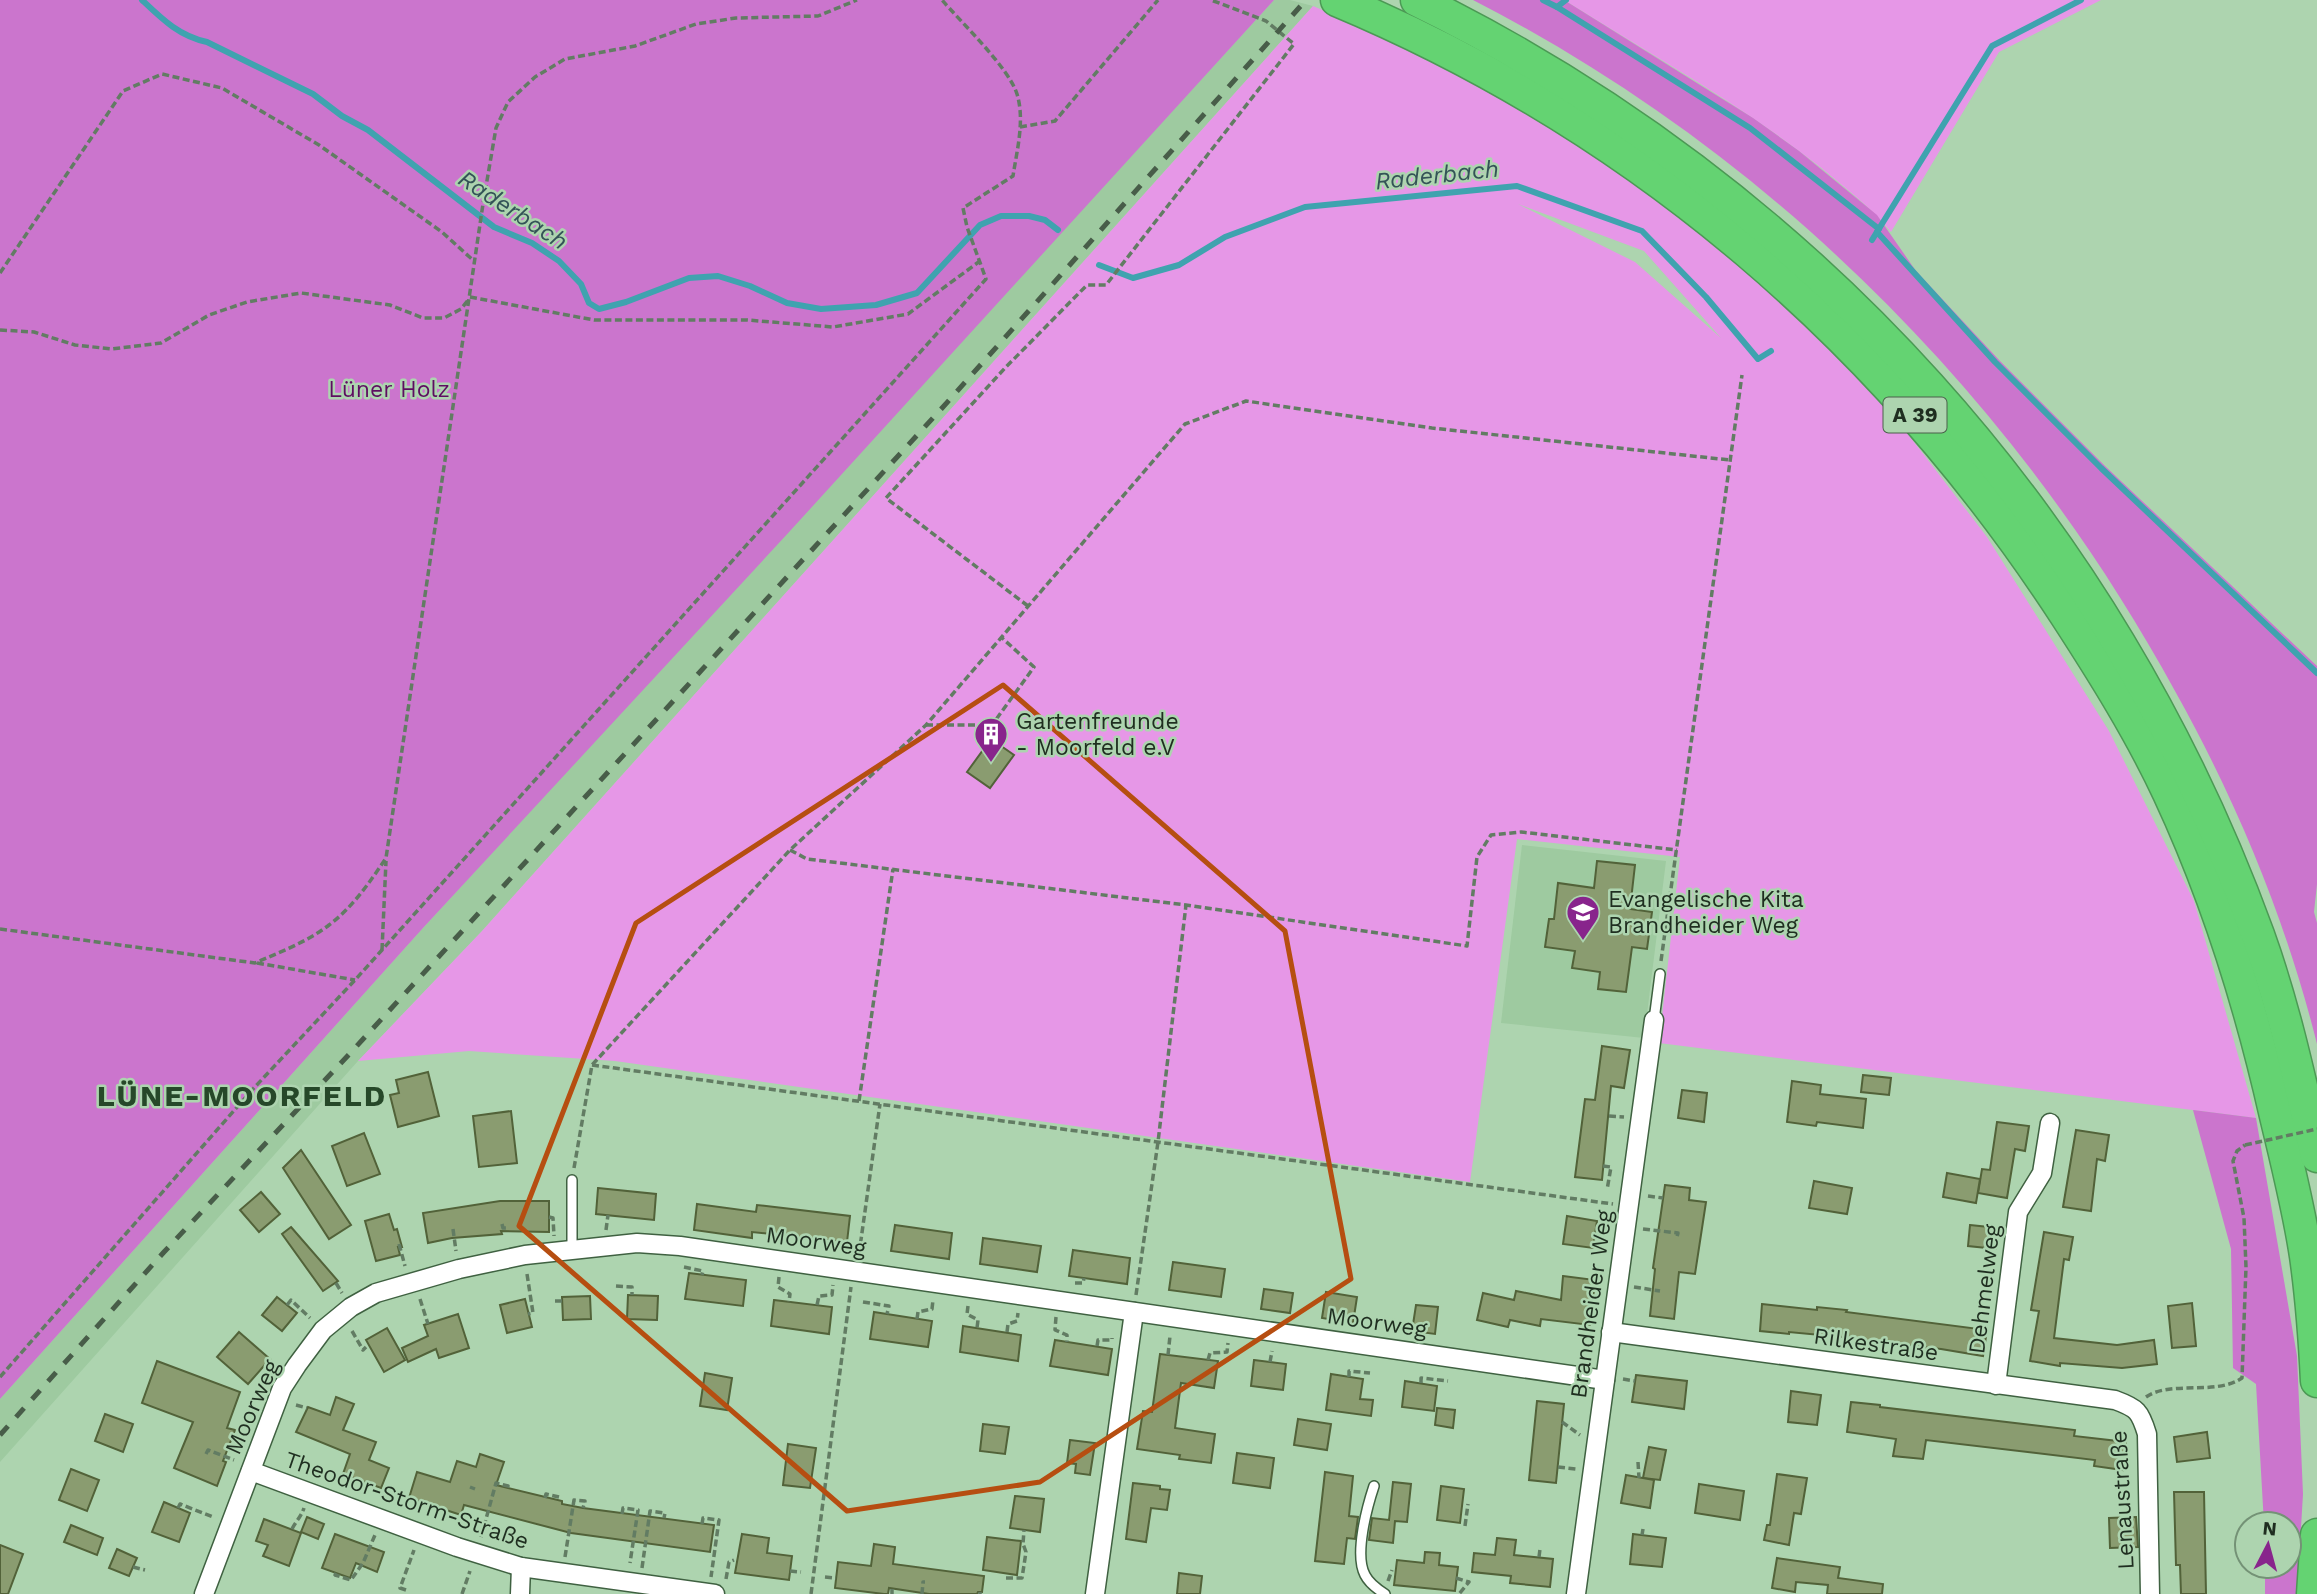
<svg xmlns="http://www.w3.org/2000/svg" width="2317" height="1594" viewBox="0 0 2317 1594" font-family="'Work Sans',sans-serif">
<style>
.built{fill:#9ecaa0}
.green{fill:#e697e7;fill-rule:evenodd}
.forest{fill:#cb75cd}
.lines{fill:none;stroke-linecap:round;stroke-linejoin:round}
.stream{stroke:#3fa3af;stroke-width:6}
.building{fill:#8a9c70;stroke:#526239;stroke-width:2}
.lane-casing{stroke:#3f6141;stroke-width:12}
.street-casing{stroke:#3f6141;stroke-width:21}
.highway-casing{stroke:#4c9955;stroke-width:35}
.path{stroke:#627c63;stroke-width:3.5;stroke-dasharray:7 3.5;stroke-linecap:butt}
.lane{stroke:#fff;stroke-width:9}
.street{stroke:#fff;stroke-width:18}
.highway{stroke:#64d372;stroke-width:32}
.rail{stroke:#485d49;stroke-width:5;stroke-dasharray:12 12;stroke-linecap:butt}
.path-bridge{stroke:#627c63;stroke-width:3.5;stroke-dasharray:7 3.5;stroke-linecap:butt}
.marked{fill:none;stroke:#b64e11;stroke-width:5;stroke-linejoin:round}
.labels{text-anchor:middle;stroke-width:5;stroke-linejoin:round;paint-order:stroke}
.shield{fill:#add4af;stroke:#4a604b;stroke-width:2}
.shield-label{font-size:21px;font-weight:bold;fill:#1f2e20}
.park-label{font-size:23px;fill:#5e0d61;stroke:#add4af}
.poi-label{font-size:23px;fill:#1f2e20;stroke:#add4af;text-anchor:start}
.street-label{font-size:23px;fill:#1f2e20;stroke:#add4af}
.water-label{font-size:24px;font-style:italic;fill:#345357;stroke:#add4af}
.district-label{font-size:30px;font-weight:bold;letter-spacing:2px;fill:#264829;stroke:#add4af}
</style>
<rect width="100%" height="100%" fill="#add4af"/>
<g class="built">
<polygon points="1274,0 1290,0 1313,6 482,931 358,1061 0,1462 0,1399 423,928"/>
<polygon points="1522,845 1666,861 1644,1038 1501,1023"/>
</g>
<g class="green">
<path d="M1564,0H2101L1999,52L1891,232C1871,207 1845,188 1820,167C1740,104 1650,54 1564,0Z"/>
<path d="M1313,6L1471,74L1686,210L1875,391L1987,537L2109,731L2194,901L2256,1118L1659,1043L1680,857L1517,839L1470,1182L615,1061L469,1051L358,1061L482,931ZM1518,204L1644,251L1721,338L1635,262Z"/>
</g>
<g class="forest">
<polygon points="0,0 1274,0 790,531 423,928 0,1399"/>
<path d="M1473,0H1564L1753,118L1799,151L1877,215L1916,271L2000,361L2105,466L2317,666V884L2314,912L2317,923V1044C2286,920 2237,802 2175,691C2015,398 1771,153 1473,0Z"/>
<polygon points="2193,1110 2256,1118 2297,1356 2303,1494 2297,1594 2265,1594 2265,1566 2289,1566 2289,1524 2264,1524 2256,1384 2233,1368 2231,1249"/>
</g>
<g class="lines">
<g class="stream">
<path d="M142,0C162,19 179,36 207,42L313,94L342,116L368,130L494,227L532,243L559,261L581,284L589,303L599,309L626,302L689,278L718,276L750,286L787,303L821,309L876,305L917,293L980,225L1001,216H1029L1045,220L1058,230"/>
<polyline points="1543,0 1557,7"/>
<polyline points="1566,0 1557,7 1750,128 1879,229"/>
<polyline points="1877,232 1995,362 2101,468 2317,673"/>
<polyline points="1872,240 1992,46 2081,0"/>
<polyline points="1099,265 1133,278 1179,265 1225,237 1305,207 1517,186 1642,231 1706,297 1758,359 1771,351"/>
</g>
</g>
<g class="building">
<polygon points="991,739 1014,755 990,788 967,772"/>
<polygon points="1597,861 1635,865 1630,909 1652,912 1647,949 1632,947 1626,992 1598,989 1600,972 1572,968 1575,951 1545,947 1549,919 1554,919 1558,883 1594,888"/>
<polygon points="1602,1046 1630,1050 1624,1088 1611,1086 1602,1180 1575,1177 1585,1099 1595,1100"/>
<polygon points="428,1072 439,1116 398,1127 390,1095 399,1093 396,1080"/>
<polygon points="1863,1075 1891,1078 1889,1095 1861,1092"/>
<polygon points="1792,1081 1821,1085 1820,1094 1866,1099 1863,1128 1817,1122 1816,1126 1787,1122"/>
<polygon points="1682,1090 1707,1093 1704,1122 1678,1118"/>
<polygon points="511,1111 517,1163 479,1167 473,1116"/>
<polygon points="1997,1122 2029,1126 2025,1151 2015,1149 2007,1198 1978,1193 1982,1169 1990,1170"/>
<polygon points="2076,1130 2109,1135 2105,1161 2097,1159 2091,1211 2063,1207"/>
<polygon points="364,1133 380,1174 347,1186 332,1146"/>
<polygon points="301,1150 351,1225 329,1239 283,1168"/>
<polygon points="1947,1173 1980,1179 1976,1203 1943,1197"/>
<polygon points="1814,1181 1852,1188 1847,1214 1809,1208"/>
<polygon points="1665,1185 1690,1188 1689,1200 1706,1202 1695,1274 1679,1272 1674,1319 1650,1316 1655,1269 1653,1268"/>
<polygon points="598,1188 656,1194 654,1220 596,1214"/>
<polygon points="261,1192 280,1214 259,1232 240,1210"/>
<polygon points="500,1201 549,1201 549,1232 501,1231 502,1234 452,1238 428,1243 423,1213"/>
<polygon points="697,1204 756,1212 757,1205 850,1216 847,1242 752,1232 752,1238 694,1230"/>
<polygon points="389,1214 394,1230 397,1229 402,1247 398,1247 400,1255 376,1261 365,1221"/>
<polygon points="1567,1216 1597,1221 1593,1248 1563,1244"/>
<polygon points="895,1225 952,1233 949,1259 891,1251"/>
<polygon points="1970,1225 1998,1228 1996,1249 1968,1246"/>
<polygon points="291,1227 338,1281 323,1291 282,1234"/>
<polygon points="2044,1232 2073,1237 2069,1260 2064,1259 2054,1338 2117,1345 2154,1340 2157,1364 2122,1368 2060,1363 2060,1366 2030,1361 2039,1311 2031,1310"/>
<polygon points="983,1238 1041,1246 1037,1272 980,1264"/>
<polygon points="1073,1250 1130,1258 1127,1284 1069,1276"/>
<polygon points="1173,1262 1225,1269 1221,1297 1169,1290"/>
<polygon points="689,1273 746,1280 743,1306 685,1299"/>
<polygon points="1563,1276 1595,1280 1590,1325 1541,1319 1540,1326 1510,1320 1508,1327 1477,1320 1483,1293 1514,1300 1516,1291 1561,1300"/>
<polygon points="1264,1289 1293,1293 1290,1313 1261,1309"/>
<polygon points="1326,1292 1357,1297 1353,1323 1322,1318"/>
<polygon points="628,1295 658,1296 657,1320 627,1319"/>
<polygon points="590,1296 591,1319 563,1320 562,1297"/>
<polygon points="277,1297 297,1313 282,1331 262,1315"/>
<polygon points="525,1299 532,1327 507,1333 500,1305"/>
<polygon points="774,1300 832,1307 829,1334 771,1326"/>
<polygon points="2192,1303 2196,1346 2172,1348 2168,1306"/>
<polygon points="1762,1304 1817,1310 1817,1307 1847,1310 1846,1312 1987,1330 1983,1356 1941,1349 1863,1341 1863,1339 1789,1332 1789,1334 1760,1331"/>
<polygon points="1416,1305 1438,1307 1435,1334 1412,1331"/>
<polygon points="874,1312 932,1321 928,1347 870,1339"/>
<polygon points="458,1314 469,1348 439,1358 436,1349 408,1362 402,1348 428,1336 424,1325"/>
<polygon points="963,1326 1021,1335 1018,1361 960,1352"/>
<polygon points="387,1328 405,1360 384,1372 366,1340"/>
<polygon points="239,1332 270,1359 248,1384 217,1357"/>
<polygon points="1055,1340 1112,1349 1108,1375 1050,1366"/>
<polygon points="1160,1354 1218,1361 1214,1388 1181,1383 1175,1428 1215,1434 1211,1463 1179,1459 1180,1455 1137,1449 1143,1411 1152,1412"/>
<polygon points="1254,1360 1286,1364 1283,1390 1251,1386"/>
<polygon points="157,1361 240,1392 227,1428 235,1430 223,1461 226,1462 217,1486 174,1468 193,1422 142,1403"/>
<polygon points="705,1373 732,1378 727,1410 700,1406"/>
<polygon points="1331,1374 1363,1379 1360,1399 1373,1400 1371,1416 1326,1410"/>
<polygon points="1636,1375 1687,1381 1684,1409 1632,1402"/>
<polygon points="1405,1381 1437,1386 1434,1411 1402,1407"/>
<polygon points="1791,1391 1821,1395 1817,1425 1788,1422"/>
<polygon points="336,1397 354,1404 343,1430 376,1442 369,1460 389,1468 381,1488 343,1474 350,1454 296,1432 308,1407 330,1415"/>
<polygon points="1537,1401 1564,1404 1556,1483 1529,1480"/>
<polygon points="1851,1402 1880,1405 1880,1407 2075,1430 2074,1436 2126,1442 2123,1470 2094,1466 2095,1460 1926,1440 1923,1459 1893,1456 1896,1439 1847,1432"/>
<polygon points="1437,1408 1455,1410 1453,1428 1435,1425"/>
<polygon points="105,1414 133,1424 123,1452 95,1441"/>
<polygon points="1298,1419 1331,1424 1327,1450 1294,1445"/>
<polygon points="983,1424 1009,1427 1005,1454 980,1451"/>
<polygon points="2207,1432 2210,1458 2177,1462 2174,1437"/>
<polygon points="1070,1440 1095,1443 1090,1475 1075,1473 1076,1464 1067,1463"/>
<polygon points="788,1444 816,1448 810,1488 783,1485"/>
<polygon points="1649,1447 1666,1450 1660,1480 1643,1478"/>
<polygon points="1237,1453 1274,1458 1270,1488 1233,1483"/>
<polygon points="480,1454 504,1462 496,1485 562,1501 562,1504 583,1508 714,1525 710,1552 571,1533 464,1505 461,1515 409,1498 417,1472 450,1482 457,1461 476,1467"/>
<polygon points="71,1469 99,1480 87,1511 59,1500"/>
<polygon points="1325,1472 1353,1476 1349,1516 1358,1517 1355,1539 1347,1538 1344,1564 1315,1561"/>
<polygon points="1777,1474 1807,1478 1801,1514 1794,1513 1789,1545 1764,1540 1767,1525 1770,1525"/>
<polygon points="1626,1475 1654,1480 1650,1508 1621,1503"/>
<polygon points="1393,1482 1411,1484 1407,1522 1395,1521 1393,1543 1369,1540 1372,1518 1389,1520"/>
<polygon points="1133,1483 1160,1486 1160,1489 1170,1490 1167,1510 1151,1508 1146,1542 1126,1539"/>
<polygon points="1699,1484 1744,1491 1740,1520 1695,1513"/>
<polygon points="1441,1486 1464,1489 1460,1523 1437,1520"/>
<polygon points="2174,1492 2204,1492 2206,1594 2181,1594 2180,1565 2176,1565"/>
<polygon points="1015,1496 1044,1499 1040,1532 1010,1528"/>
<polygon points="164,1502 190,1513 179,1542 152,1532"/>
<polygon points="307,1517 324,1524 318,1539 301,1532"/>
<polygon points="2136,1517 2138,1547 2110,1548 2109,1518"/>
<polygon points="264,1519 301,1533 289,1566 263,1556 268,1545 256,1541"/>
<polygon points="71,1525 103,1538 97,1555 64,1542"/>
<polygon points="335,1534 384,1552 377,1572 356,1563 350,1578 322,1568"/>
<polygon points="742,1534 769,1538 767,1553 792,1556 789,1580 735,1573"/>
<polygon points="1633,1534 1666,1538 1662,1567 1630,1564"/>
<polygon points="987,1537 1021,1541 1017,1575 983,1570"/>
<polygon points="1497,1538 1516,1540 1514,1555 1553,1559 1550,1587 1510,1583 1511,1576 1472,1572 1474,1553 1495,1555"/>
<polygon points="874,1544 895,1547 893,1564 984,1576 982,1592 978,1592 977,1594 929,1594 889,1588 888,1594 884,1594 835,1588 838,1562 871,1566"/>
<polygon points="0,1545 23,1554 8,1594 0,1594"/>
<polygon points="117,1549 137,1558 129,1576 109,1568"/>
<polygon points="1425,1552 1440,1553 1439,1565 1458,1567 1455,1591 1394,1585 1397,1560 1424,1563"/>
<polygon points="1777,1558 1840,1567 1838,1578 1883,1584 1882,1594 1827,1594 1828,1585 1796,1582 1795,1592 1772,1588"/>
<polygon points="1179,1573 1202,1576 1200,1594 1177,1594"/>
</g>
<g class="lines">
<defs>
<g id="lane">
<polyline points="1654,1020 1660,974"/>
<polyline points="572,1180 572,1251"/>
<path d="M1374,1486C1367,1507 1354,1555 1365,1575C1369,1583 1377,1589 1385,1594"/>
</g>
<g id="street">
<path d="M1611,1332L2115,1400C2137,1408 2140,1411 2147,1434L2150,1594"/>
<polyline points="1996,1385 2018,1212 2042,1173 2050,1123"/>
<polyline points="251,1471 457,1547 521,1567 715,1594"/>
<polyline points="204,1594 282,1388 297,1365 323,1330 351,1307 376,1293 459,1269 525,1255 637,1243 680,1246 1605,1380"/>
<polyline points="520,1594 521,1567"/>
<polyline points="1095,1594 1134,1312"/>
<polyline points="1576,1594 1654,1020"/>
</g>
<g id="highway">
<path d="M1337,0C1640,127 1887,340 2066,615C2103,672 2140,731 2169,793C2217,896 2251,1005 2276,1116C2287,1162 2299,1209 2306,1256C2312,1298 2315,1340 2317,1381"/>
<path d="M1417,0C1809,192 2109,525 2258,935C2284,1007 2300,1082 2317,1156"/>
<polyline points="2313,1594 2317,1535"/>
</g>
</defs>
<use href="#lane" class="lane-casing"/>
<use href="#street" class="street-casing"/>
<use href="#highway" class="highway-casing"/>
<g class="path">
<polyline points="1020,127 1055,121 1158,0"/>
<polyline points="0,273 123,91 162,74 222,88 319,145 442,232 475,262"/>
<polyline points="470,297 594,320 747,320 833,327 908,314 980,261"/>
<polyline points="0,330 34,332 75,345 112,349 161,343 209,315 247,302 301,293 390,305 423,318 444,318 461,309 469,299"/>
<polyline points="1028,606 886,498 1005,368 1087,285 1106,285 1294,44 1266,21 1211,0"/>
<polyline points="926,725 992,725 1034,667 1001,637"/>
<polyline points="790,850 807,859 1186,905 1467,946 1477,857 1491,835 1521,832 1677,850"/>
<path d="M0,929L255,963C280,952 307,942 329,925C352,908 370,882 386,858L483,204L496,128L508,102L535,77L565,59L635,46L696,24L736,18L818,16L857,0"/>
<polyline points="382,950 386,861"/>
<polyline points="1661,961 1742,375"/>
<polyline points="257,963 355,980"/>
<polyline points="592,1065 1613,1204"/>
<polyline points="859,1101 893,869"/>
<polyline points="1609,1116 1624,1117"/>
<polyline points="1603,1166 1611,1167 1607,1190"/>
<polyline points="574,1168 592,1065 790,850 926,725 1185,424 1246,401 1432,428 1730,460"/>
<polyline points="1648,1196 1663,1198"/>
<polyline points="549,1217 553,1218 554,1236"/>
<polyline points="502,1224 503,1228 507,1228"/>
<polyline points="453,1229 456,1251"/>
<polyline points="1643,1229 1678,1233 1677,1237"/>
<polyline points="606,1230 608,1215"/>
<polyline points="1595,1235 1601,1236 1604,1216"/>
<polyline points="399,1244 405,1266"/>
<polyline points="859,1254 880,1104"/>
<polyline points="684,1267 703,1271 702,1275"/>
<polyline points="527,1274 533,1313 528,1314"/>
<polyline points="779,1277 778,1287 790,1294 789,1302"/>
<polyline points="336,1283 342,1293"/>
<polyline points="1075,1283 1083,1283 1084,1278"/>
<polyline points="616,1286 632,1287 632,1295"/>
<polyline points="1634,1287 1660,1291"/>
<polyline points="1136,1295 1158,1142 1186,905"/>
<polyline points="420,1299 428,1324"/>
<polyline points="555,1301 562,1301"/>
<polyline points="863,1302 889,1306 887,1314"/>
<polyline points="287,1305 291,1300 310,1318"/>
<polyline points="817,1305 819,1296 832,1295 833,1285"/>
<polyline points="968,1306 967,1314 978,1320 977,1328"/>
<polyline points="1056,1317 1055,1330 1067,1335 1067,1342"/>
<polyline points="917,1319 918,1312 932,1309 933,1300"/>
<polyline points="352,1331 363,1350 366,1347"/>
<polyline points="1007,1332 1008,1324 1017,1321 1018,1313"/>
<polyline points="1097,1346 1098,1340 1112,1340 1112,1338"/>
<polyline points="1168,1355 1170,1336"/>
<polyline points="1208,1360 1210,1353 1227,1352 1228,1343"/>
<polyline points="1270,1362 1272,1351"/>
<path d="M0,1377L253,1089L355,980L986,279L967,227L963,208L1013,176C1017,150 1025,120 1017,94C1009,68 961,22 942,0"/>
<polyline points="1349,1377 1349,1371 1370,1373"/>
<polyline points="1623,1379 1635,1381"/>
<polyline points="1421,1383 1421,1378 1448,1381"/>
<path d="M2146,1397C2170,1380 2216,1396 2242,1378L2246,1267L2244,1218L2233,1161L2237,1151L2245,1145"/>
<polyline points="296,1405 307,1408"/>
<polyline points="1562,1422 1580,1435"/>
<polyline points="206,1454 208,1450 234,1460"/>
<polyline points="1638,1462 1639,1478"/>
<polyline points="1558,1467 1576,1469"/>
<polyline points="470,1487 475,1489"/>
<polyline points="545,1498 546,1494 559,1497"/>
<polyline points="178,1508 180,1504 213,1517"/>
<polyline points="622,1514 623,1508 638,1510 630,1563"/>
<polyline points="702,1524 703,1518 719,1520 711,1577"/>
<polyline points="1465,1526 1468,1504"/>
<path d="M292,1529C296,1521 301,1517 304,1508"/>
<polyline points="1642,1535 1643,1529"/>
<polyline points="481,1537 496,1483 508,1486 507,1488"/>
<polyline points="565,1557 574,1500 585,1501 583,1508"/>
<polyline points="1539,1557 1540,1549"/>
<polyline points="133,1567 145,1570"/>
<polyline points="642,1568 650,1511 665,1513 664,1518"/>
<polyline points="790,1571 801,1572"/>
<polyline points="336,1573 335,1575 351,1580 363,1563 375,1535"/>
<polyline points="825,1577 836,1578"/>
<polyline points="1006,1578 1022,1578 1026,1552 1023,1544 1024,1530"/>
<polyline points="1456,1578 1469,1582 1459,1594"/>
<polyline points="726,1579 729,1562 734,1560"/>
<polyline points="1388,1581 1392,1570"/>
<polyline points="406,1590 400,1588 414,1550"/>
<polyline points="462,1594 470,1571"/>
<polyline points="811,1594 851,1287"/>
<polyline points="892,1594 892,1589"/>
<polyline points="922,1594 923,1582 925,1582"/>
<polyline points="980,1594 980,1592"/>
</g>
<use href="#lane" class="lane"/>
<use href="#street" class="street"/>
<use href="#highway" class="highway"/>
<polyline class="rail" points="0,1435 164,1252 354,1049 943,407 1306,0"/>
<polyline class="path-bridge" points="2245,1145 2317,1129"/>
</g>
<path class="marked" d="M1003,685L1285,931L1351,1279L1040,1482L847,1511L519,1226L636,923Z"/>
<defs>
<symbol id="building-pin" viewBox="-11 -11 22 30"><path d="M0 17L-7.5 6A9.5 9.5 0 1 1 7.5 6Z" fill="#88248c" stroke="#add4af"/><path d="M-4-6H4V6H1V3H-1V6H-4ZM-2.5-4.3h1.7v1.8h-1.7ZM.8-4.3h1.7v1.8H.8ZM-2.5-1h1.7V.8h-1.7ZM.8-1h1.7V.8H.8Z" fill="#fff"/></symbol>
<symbol id="school-pin" viewBox="-11 -11 22 30"><path d="M0 17L-7.5 6A9.5 9.5 0 1 1 7.5 6Z" fill="#88248c" stroke="#add4af"/><path d="M0-5L7-2L0 1L-7-2ZM-4 1L0 2.5L4 1V4Q0 6-4 4Z" fill="#fff"/></symbol>
</defs>
<g fill-rule="evenodd">
<use href="#building-pin" x="972" y="715" width="38" height="52"/>
<use href="#school-pin" x="1564" y="893" width="38" height="52"/>
</g>
<g class="labels">
<rect class="shield" x="1883.5" y="397.5" width="63" height="35" rx="5"/>
<g class="shield-label">
<text x="1915" y="422">A 39</text>
</g>
<g class="park-label">
<text x="389" y="397">Lüner Holz</text>
</g>
<g class="poi-label">
<text x="1016" y="729">Gartenfreunde<tspan x="1016" dy="26">- Moorfeld e.V</tspan></text>
<text x="1608" y="907">Evangelische Kita<tspan x="1608" dy="26">Brandheider Weg</tspan></text>
</g>
<g class="street-label">
<text transform="translate(816 1241) rotate(8)" y="8">Moorweg</text>
<text transform="translate(1984 1289) rotate(-83)" y="8">Dehmelweg</text>
<text transform="translate(1591 1304) rotate(-82)" y="8">Brandheider Weg</text>
<text transform="translate(1377 1322) rotate(8)" y="8">Moorweg</text>
<text transform="translate(1876 1344) rotate(8)" y="8">Rilkestraße</text>
<text transform="translate(252 1407) rotate(-66)" y="8">Moorweg</text>
<text transform="translate(407 1500) rotate(19)" y="8">Theodor-Storm-Straße</text>
<text transform="translate(2122 1500) rotate(-93)" y="8">Lenaustraße</text>
</g>
<g class="water-label">
<text transform="translate(1437 175) rotate(-6)" y="8">Raderbach</text>
<text transform="translate(513 210) rotate(33)" y="8">Raderbach</text>
</g>
<g class="district-label">
<text x="242" y="1106">LÜNE-MOORFELD</text>
</g>
</g>
<g transform="translate(2268 1545) rotate(6)"><circle r="33" fill="#add4af" stroke="#749276" stroke-width="2"/>
<path d="M0-5L12 26L0 18L-12 26Z" fill="#88248c"/>
<text y="-10" font-size="19" font-weight="bold" text-anchor="middle" fill="#1f2e20">N</text>
</g>
</svg>
